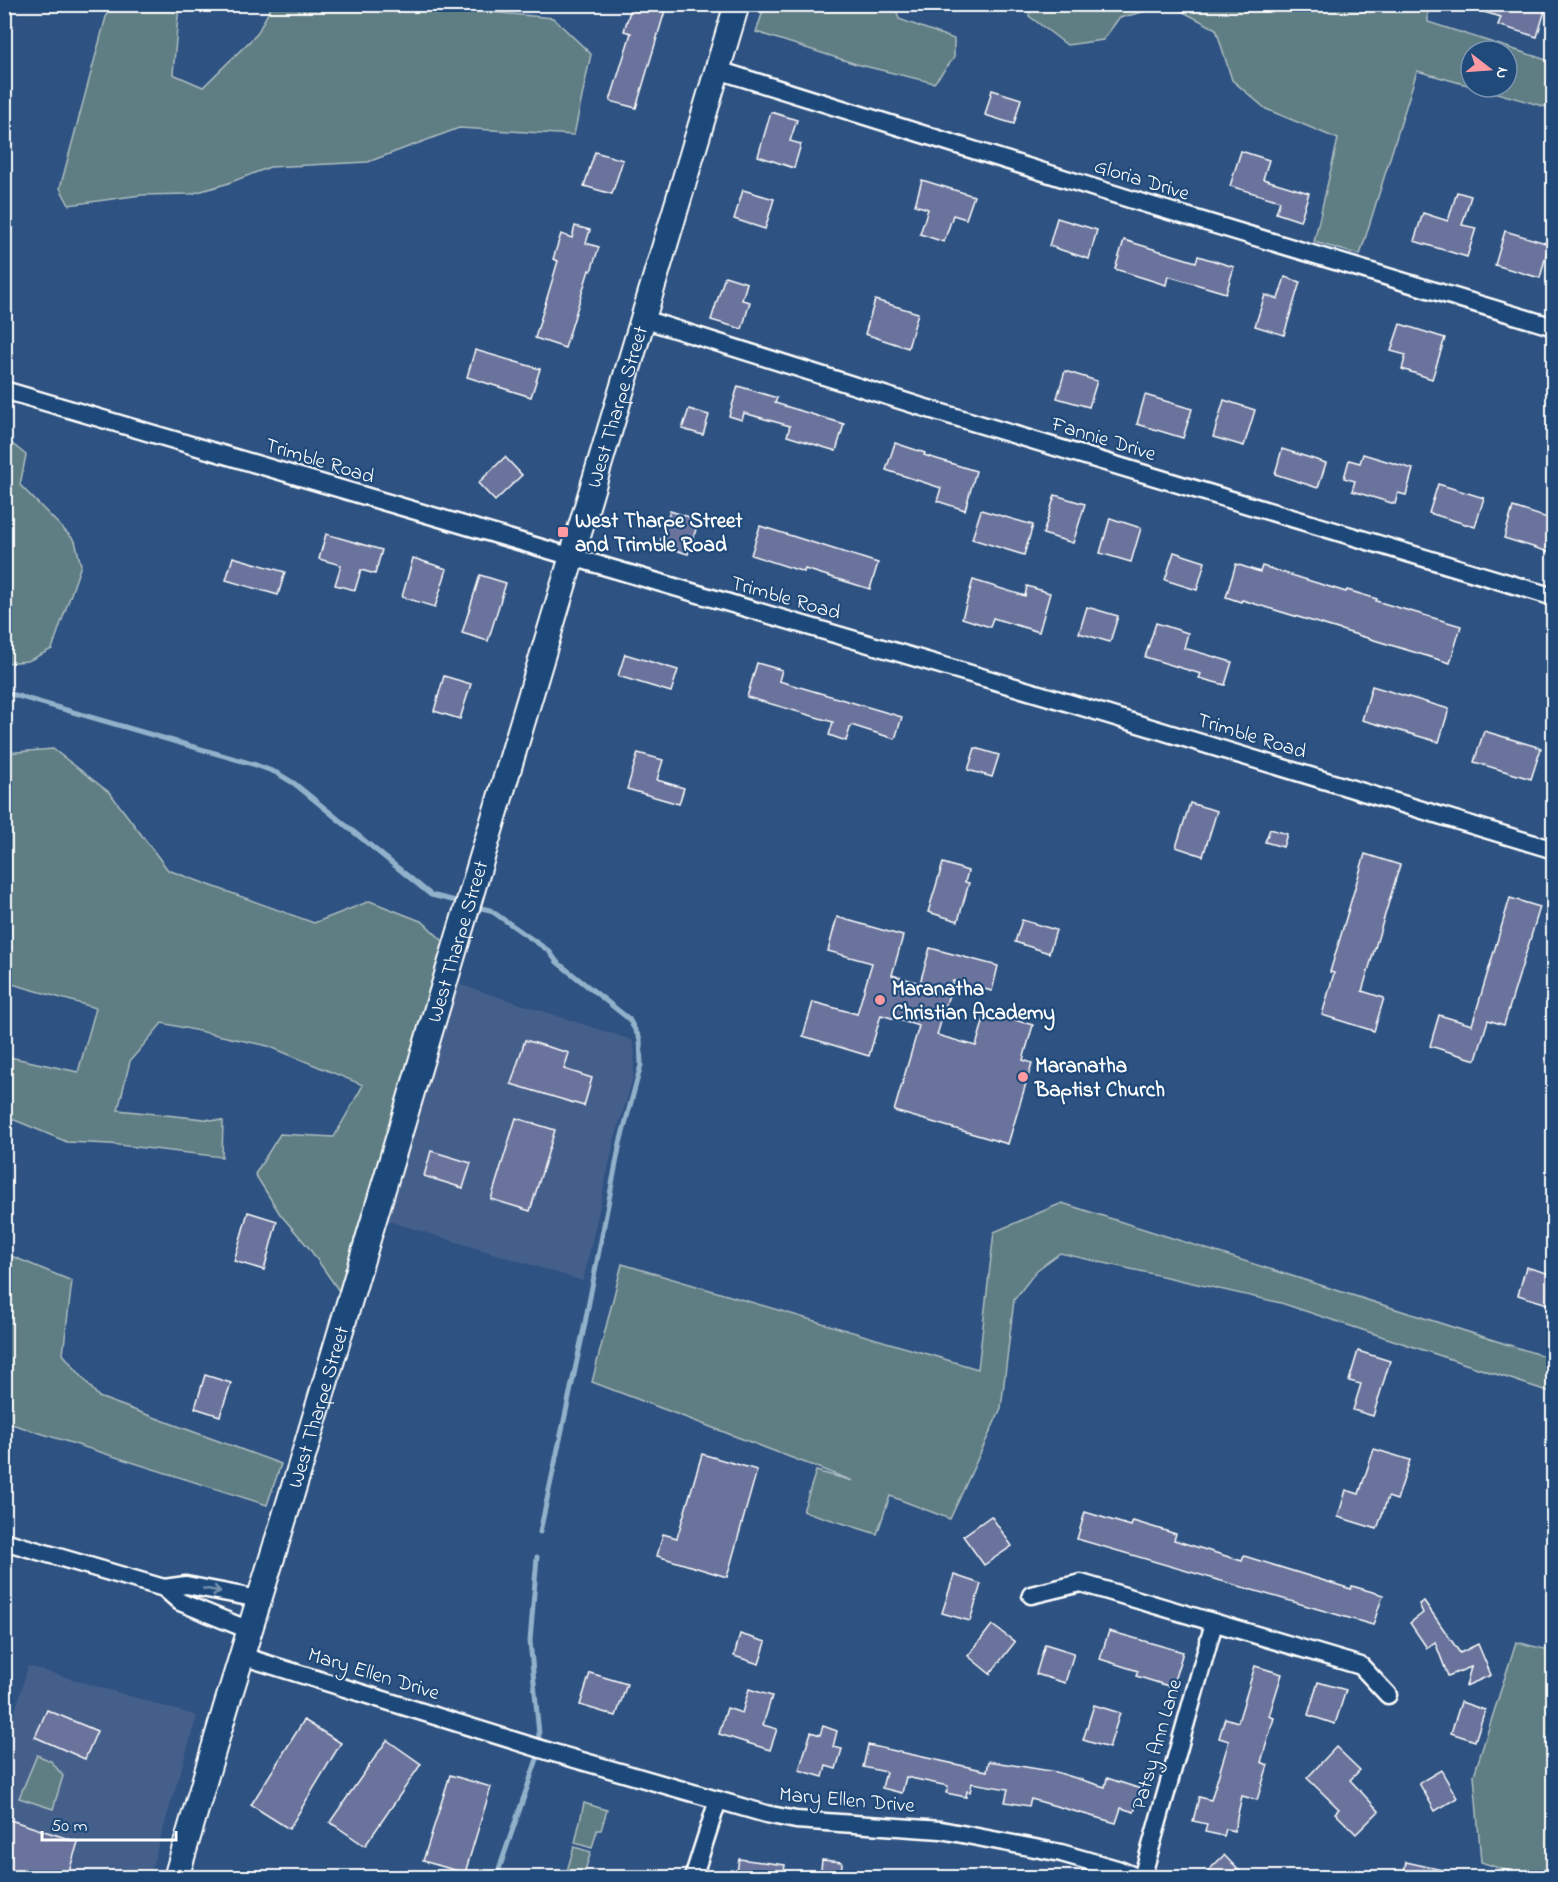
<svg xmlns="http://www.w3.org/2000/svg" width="1558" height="1882" viewBox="0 0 1558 1882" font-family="'Indie Flower',sans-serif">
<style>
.built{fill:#445f8b}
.green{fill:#5e7e83;stroke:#aebec1;stroke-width:1.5}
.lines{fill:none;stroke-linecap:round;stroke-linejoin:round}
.stream{stroke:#92b1ca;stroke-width:5}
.building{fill:#6a739b;stroke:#fff;stroke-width:1.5}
.minor-casing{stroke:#fff;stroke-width:21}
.secondary-casing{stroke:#fff;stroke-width:28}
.minor{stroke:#1f4a7a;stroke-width:16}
.secondary{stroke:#1f4a7a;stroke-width:24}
.oneway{stroke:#7992af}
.poi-dot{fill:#ff9aa2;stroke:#1f4a7a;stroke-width:2}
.labels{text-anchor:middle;stroke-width:4.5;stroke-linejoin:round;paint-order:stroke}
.street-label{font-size:21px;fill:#fff;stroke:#1f4a7a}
.poi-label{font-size:21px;font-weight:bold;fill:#fff;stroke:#1f4a7a;text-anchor:start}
</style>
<rect width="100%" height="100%" fill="#2e5281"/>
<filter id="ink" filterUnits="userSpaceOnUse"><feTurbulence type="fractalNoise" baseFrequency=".0167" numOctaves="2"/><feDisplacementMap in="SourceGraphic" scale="12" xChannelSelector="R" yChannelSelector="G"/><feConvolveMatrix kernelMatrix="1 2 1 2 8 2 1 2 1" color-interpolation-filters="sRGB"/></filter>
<g filter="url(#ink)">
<g class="built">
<polygon points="455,983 632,1040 635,1050 633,1078 615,1138 583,1281 385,1220"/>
<polygon points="28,1666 197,1716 149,1877 5,1878 5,1747"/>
</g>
<g class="green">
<polygon points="1031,4 1428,5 1428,22 1553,62 1553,109 1476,87 1507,87 1507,51 1471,51 1471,86 1417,71 1360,255 1314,242 1338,139 1266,109 1232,80 1216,29 1170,5 1119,18 1103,40 1067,45 1029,16"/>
<polygon points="112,5 179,5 173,74 203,87 257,34 272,5 463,5 479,11 553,18 591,54 574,135 459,128 368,162 270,167 226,184 191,194 141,195 69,205 60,188 107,13"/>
<polygon points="765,5 895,5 899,19 954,39 954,58 934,83 856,64 756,32"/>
<polygon points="5,438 26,455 20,485 75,541 81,565 52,649 28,661 5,663"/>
<polygon points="53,749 110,793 168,870 314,923 370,901 423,922 444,942 339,1291 309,1248 280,1214 255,1174 280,1134 334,1137 363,1085 268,1046 162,1023 130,1061 118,1110 223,1121 222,1157 110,1144 67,1142 10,1118 5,1131 5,1056 78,1072 96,1008 5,982 5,753"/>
<polygon points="1062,1203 1553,1359 1553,1393 1281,1303 1060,1253 1037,1270 1014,1300 1001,1408 950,1519 890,1496 877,1534 803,1511 816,1471 853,1481 592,1382 622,1264 978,1369 994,1232"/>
<polygon points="4,1253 72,1281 63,1354 99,1397 281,1464 267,1505 5,1422"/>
<polygon points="1516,1642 1553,1651 1553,1877 1525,1877 1481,1862 1474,1775"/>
<polygon points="37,1755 51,1761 63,1776 53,1809 19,1798"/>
<polygon points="584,1803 607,1810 601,1830 597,1830 592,1848 575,1843"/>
<polygon points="574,1847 591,1852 583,1876 567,1871"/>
</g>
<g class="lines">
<g class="stream">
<polyline points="4,692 256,765 277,773 295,784 431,895 456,901"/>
<polyline points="481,908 490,910 549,951 557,962 629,1019 640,1039 641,1065 620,1143 584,1328 540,1532"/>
<polyline points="496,1878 537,1759 539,1734 530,1641 537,1557"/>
</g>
</g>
<g class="building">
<polygon points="632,4 667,4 636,108 610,101 631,33 624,31"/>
<polygon points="1470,4 1547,4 1537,37 1498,25 1501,17 1470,8"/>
<polygon points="992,90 1021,99 1014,124 985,115"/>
<polygon points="771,112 797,120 790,141 801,144 794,168 758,156"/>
<polygon points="1241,151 1269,160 1263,179 1309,193 1300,221 1276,213 1280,201 1230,186"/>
<polygon points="595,152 623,160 612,194 584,186"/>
<polygon points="922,180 974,196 966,219 953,215 944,242 920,234 928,209 915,205"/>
<polygon points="743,190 774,199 765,229 734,219"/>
<polygon points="1457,192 1471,196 1462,225 1476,228 1467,257 1414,241 1423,213 1448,221"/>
<polygon points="1057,218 1097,230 1089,259 1049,246"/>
<polygon points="575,226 590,230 586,243 599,247 591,271 589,270 565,348 535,338 558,261 553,259 561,234 572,238"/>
<polygon points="1505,231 1549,244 1540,278 1495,265"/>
<polygon points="1124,240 1196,262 1198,256 1234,267 1226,293 1168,276 1166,285 1115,269"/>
<polygon points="725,276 747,283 742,300 750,302 742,329 711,320"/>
<polygon points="1285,277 1300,282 1284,335 1255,326 1265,295 1278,299"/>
<polygon points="875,300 918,313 908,348 865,334"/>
<polygon points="1400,324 1445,338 1432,379 1402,369 1406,355 1391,351"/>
<polygon points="475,350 540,369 531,397 467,377"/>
<polygon points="1065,371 1097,381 1089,407 1057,398"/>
<polygon points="738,386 777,398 775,403 844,424 836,451 787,436 790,426 744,413 742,420 729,416"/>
<polygon points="1145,395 1192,409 1183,438 1137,424"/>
<polygon points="1224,400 1255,410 1244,446 1213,437"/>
<polygon points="689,409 709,415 703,435 682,429"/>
<polygon points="895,443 925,453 924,455 976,471 965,510 937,501 941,488 886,470"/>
<polygon points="1282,449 1326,463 1318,488 1275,474"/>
<polygon points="1363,454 1413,469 1406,495 1398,493 1395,504 1352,491 1355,481 1344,478 1349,460 1360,463"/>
<polygon points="505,457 522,475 495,501 478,483"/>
<polygon points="1438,484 1484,498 1475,527 1429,513"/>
<polygon points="1055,495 1085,504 1073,543 1043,534"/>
<polygon points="1513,507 1554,520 1554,536 1549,552 1504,538"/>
<polygon points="981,510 1033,525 1024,555 972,539"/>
<polygon points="670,511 699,520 688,554 659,545"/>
<polygon points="1110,518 1141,528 1131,562 1100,553"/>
<polygon points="760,526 878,563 870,589 805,569 804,572 751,555"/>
<polygon points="326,534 382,550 375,574 361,570 355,590 335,585 341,565 319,559"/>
<polygon points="1174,552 1205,562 1197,590 1165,580"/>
<polygon points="233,557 285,572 278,595 226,580"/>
<polygon points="413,558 447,569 435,607 402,597"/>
<polygon points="1236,564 1260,572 1262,566 1346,592 1347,590 1377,599 1376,601 1461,626 1450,663 1242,600 1241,602 1226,597"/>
<polygon points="480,575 506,583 488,641 462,633"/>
<polygon points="973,580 1025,596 1027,586 1050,593 1039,632 993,618 990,627 962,618"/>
<polygon points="1087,607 1118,616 1110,642 1079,633"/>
<polygon points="1156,623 1188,633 1184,648 1232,662 1225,685 1199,678 1201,674 1145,657"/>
<polygon points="625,654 678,670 671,692 618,676"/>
<polygon points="757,663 782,670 779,681 902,717 895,739 851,725 846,741 829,735 833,722 747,697"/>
<polygon points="444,676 471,684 460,719 434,711"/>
<polygon points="1372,686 1449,709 1439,742 1362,720"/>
<polygon points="1484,731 1541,748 1531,779 1474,762"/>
<polygon points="975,748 999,755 992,777 968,770"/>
<polygon points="638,753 663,760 657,780 684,788 679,804 627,789"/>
<polygon points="1190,803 1217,811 1203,856 1176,847"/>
<polygon points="1270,829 1287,834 1283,847 1265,842"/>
<polygon points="1365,854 1400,865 1362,991 1384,998 1374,1031 1322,1015 1334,973 1330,972"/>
<polygon points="943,863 968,871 965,882 969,883 958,921 928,912"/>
<polygon points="1510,898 1540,907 1504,1025 1488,1020 1476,1060 1430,1046 1439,1015 1472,1025"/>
<polygon points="837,917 903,936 892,975 920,983 930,948 998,966 992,991 953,981 937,1035 976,1046 986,1012 1033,1025 1023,1060 1032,1063 1008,1144 894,1111 919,1026 881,1015 869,1056 803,1036 813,1002 857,1014 872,963 828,951"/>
<polygon points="1022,920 1056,930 1049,953 1015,942"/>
<polygon points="525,1040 569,1053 564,1069 592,1078 584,1106 511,1084"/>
<polygon points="516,1118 555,1130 530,1211 491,1199"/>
<polygon points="431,1151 471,1163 463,1188 424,1176"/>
<polygon points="248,1212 277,1221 264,1270 234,1261"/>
<polygon points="1526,1267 1554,1275 1554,1306 1518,1295"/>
<polygon points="1358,1351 1390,1361 1373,1416 1353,1410 1361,1384 1349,1381"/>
<polygon points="205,1375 231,1383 220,1416 195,1408"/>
<polygon points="1374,1449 1410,1460 1397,1500 1388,1497 1377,1529 1338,1517 1346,1490 1359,1494"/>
<polygon points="702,1454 757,1470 727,1577 657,1556 663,1534 677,1538"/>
<polygon points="1085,1512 1131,1526 1133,1521 1176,1534 1174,1540 1242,1561 1244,1556 1351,1589 1352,1586 1383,1595 1373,1625 1077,1539"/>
<polygon points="991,1516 1012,1546 984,1565 963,1536"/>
<polygon points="954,1575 981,1584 970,1621 942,1613"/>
<polygon points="1424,1601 1460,1653 1478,1644 1491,1675 1466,1686 1471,1667 1448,1676 1435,1642 1427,1648 1410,1623 1423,1613 1419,1604"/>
<polygon points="992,1625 1015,1642 990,1674 968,1656"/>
<polygon points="1109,1631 1183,1652 1172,1687 1136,1676 1138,1671 1100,1659"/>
<polygon points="740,1634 766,1642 759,1664 734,1656"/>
<polygon points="1045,1644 1074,1653 1065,1683 1036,1674"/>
<polygon points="1255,1666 1282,1674 1269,1716 1274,1718 1261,1762 1268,1765 1257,1800 1242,1796 1234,1831 1226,1829 1224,1836 1205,1832 1207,1824 1193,1821 1199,1797 1211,1800 1229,1741 1219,1738 1225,1718 1238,1722"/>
<polygon points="590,1673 627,1684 616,1716 580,1705"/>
<polygon points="1318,1682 1346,1690 1335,1724 1308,1715"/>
<polygon points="749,1689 772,1696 763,1725 777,1729 770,1750 719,1734 727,1708 742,1713"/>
<polygon points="1461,1702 1485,1710 1475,1741 1451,1733"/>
<polygon points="1094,1705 1120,1713 1109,1748 1083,1740"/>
<polygon points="47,1710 97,1731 85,1759 35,1737"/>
<polygon points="304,1720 341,1743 289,1829 251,1805"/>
<polygon points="823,1726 837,1731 833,1747 842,1749 836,1769 826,1766 823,1777 799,1770 811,1732 820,1735"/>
<polygon points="387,1740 421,1764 365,1846 330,1822"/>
<polygon points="868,1745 987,1771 989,1761 1056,1772 1105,1787 1107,1778 1141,1789 1134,1812 1121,1808 1116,1823 1031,1799 1029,1806 1005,1802 1008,1789 972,1783 970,1792 967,1791 966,1797 946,1793 948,1786 906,1777 902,1793 882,1788 886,1772 863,1767"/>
<polygon points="1336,1747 1360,1770 1350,1780 1379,1811 1356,1834 1335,1813 1339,1809 1307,1778"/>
<polygon points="1441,1770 1457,1798 1435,1811 1419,1783"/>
<polygon points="450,1775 491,1787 465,1873 423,1861"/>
<polygon points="4,1818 78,1842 67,1878 19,1878 4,1873"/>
<polygon points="1224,1855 1246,1878 1201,1878"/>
<polygon points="739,1859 785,1865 783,1878 736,1878"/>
<polygon points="822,1860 842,1862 841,1878 820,1878"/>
<polygon points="1406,1862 1447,1871 1446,1878 1403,1878"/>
</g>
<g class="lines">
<defs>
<g id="minor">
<polyline points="718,70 1133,200 1554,327"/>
<polyline points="643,319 919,406 1554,597"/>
<polyline points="4,390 1056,699 1554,850"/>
<polyline points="4,1541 164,1588 180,1602 249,1630"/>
<polyline points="164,1588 186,1585 259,1599"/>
<polyline points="1031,1595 1081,1583 1361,1666 1388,1695"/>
<polyline points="242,1656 554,1753 766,1814 796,1820 941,1830 1061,1853 1117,1869 1139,1878"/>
<polyline points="693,1878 718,1800"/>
<polyline points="1142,1878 1214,1623"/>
</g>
<g id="secondary">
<path id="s1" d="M176,1878L226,1707L300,1467L737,4"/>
</g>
</defs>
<use href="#minor" class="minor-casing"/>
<use href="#secondary" class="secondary-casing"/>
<use href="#minor" class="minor"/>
<use href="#secondary" class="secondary"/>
</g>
<defs><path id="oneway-shaft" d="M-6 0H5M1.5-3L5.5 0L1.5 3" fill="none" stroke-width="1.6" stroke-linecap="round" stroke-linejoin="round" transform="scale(1.5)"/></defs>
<use class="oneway" href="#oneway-shaft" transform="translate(212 1590) rotate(10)"/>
</g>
<g class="poi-dot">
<rect x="557" y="526" width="12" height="12" rx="3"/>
<circle cx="880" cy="1000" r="6"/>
<circle cx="1023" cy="1077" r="6"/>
</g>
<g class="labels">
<g class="street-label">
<text transform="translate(1142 179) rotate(17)" y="7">Gloria Drive</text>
<text dy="7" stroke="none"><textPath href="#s1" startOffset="1536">West Tharpe Street</textPath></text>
<text transform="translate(1104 438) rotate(17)" y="7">Fannie Drive</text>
<text transform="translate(320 460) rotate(17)" y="7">Trimble Road</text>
<text transform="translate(786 597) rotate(16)" y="7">Trimble Road</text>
<text transform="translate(1252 735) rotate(17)" y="7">Trimble Road</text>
<text dy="7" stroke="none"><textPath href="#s1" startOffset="978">West Tharpe Street</textPath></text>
<text dy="7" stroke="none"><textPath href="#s1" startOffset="492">West Tharpe Street</textPath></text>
<text transform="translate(374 1673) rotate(17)" y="7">Mary Ellen Drive</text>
<text transform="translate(1156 1744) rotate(-74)" y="7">Patsy Ann Lane</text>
<text transform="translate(847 1799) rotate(5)" y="7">Mary Ellen Drive</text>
</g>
<g class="poi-label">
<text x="575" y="527">West Tharpe Street<tspan x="575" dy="24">and Trimble Road</tspan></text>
<text x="892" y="995">Maranatha<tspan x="892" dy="24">Christian Academy</tspan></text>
<text x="1035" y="1072">Maranatha<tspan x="1035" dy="24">Baptist Church</tspan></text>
</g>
</g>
<rect width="1558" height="1882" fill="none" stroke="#1f4a7a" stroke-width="24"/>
<rect x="12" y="12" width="1534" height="1858" fill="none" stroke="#fff" stroke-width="2" filter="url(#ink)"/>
<g transform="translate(1489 69) rotate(107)"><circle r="28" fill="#1f4a7a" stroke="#7992af" stroke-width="1.5"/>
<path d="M0-4.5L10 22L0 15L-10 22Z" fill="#ff9aa2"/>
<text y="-9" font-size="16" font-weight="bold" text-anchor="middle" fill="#ffffff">N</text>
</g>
<path d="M42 1831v9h134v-9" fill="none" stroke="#ffffff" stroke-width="3"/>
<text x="51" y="1831" font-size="18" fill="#ffffff" stroke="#1f4a7a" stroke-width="4.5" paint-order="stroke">50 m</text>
</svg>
